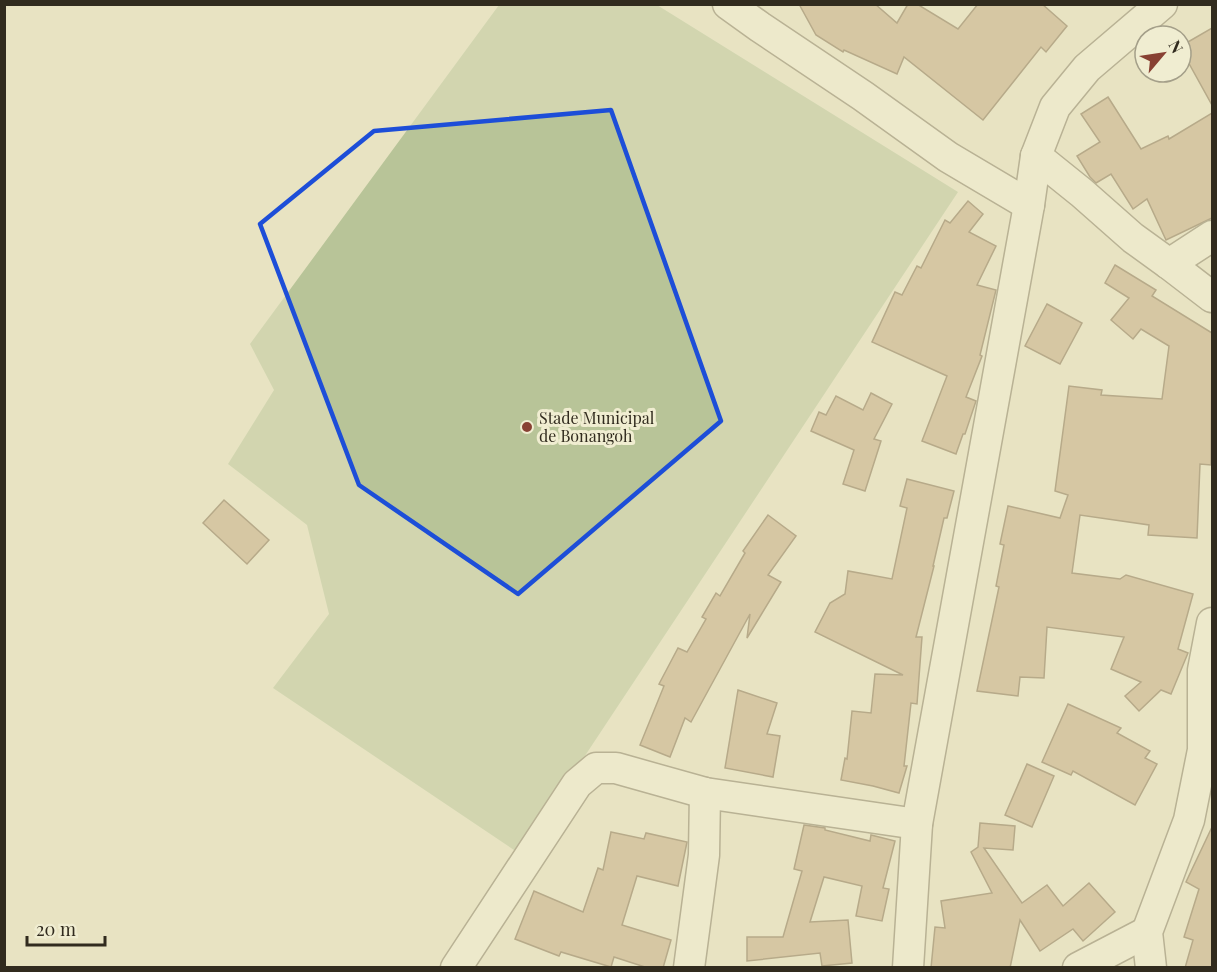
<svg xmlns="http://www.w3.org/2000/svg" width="1217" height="972" viewBox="0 0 1217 972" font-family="'Playfair Display',serif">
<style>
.green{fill:#b8c498}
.building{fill:#c2a57d;stroke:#7c6444;stroke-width:1.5}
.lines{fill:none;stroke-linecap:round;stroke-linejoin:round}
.street-casing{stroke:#80755c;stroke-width:33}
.street{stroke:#f4f0d4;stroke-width:30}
.marked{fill:none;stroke:#1d4ed8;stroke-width:4.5;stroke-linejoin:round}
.poi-dot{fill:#884133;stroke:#f0edd1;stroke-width:2}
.labels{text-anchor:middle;stroke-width:6;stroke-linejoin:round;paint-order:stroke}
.poi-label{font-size:16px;fill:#312b1e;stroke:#f0edd1;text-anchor:start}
</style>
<rect width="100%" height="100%" fill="#e8e3c2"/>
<polygon class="green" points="499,5 657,5 958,192 520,854 273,688 329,614 307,525 228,464 274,390 250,344"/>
<g class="building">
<polygon points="799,4 875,4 897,23 908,4 917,4 958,29 978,4 1042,4 1067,26 1046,52 1041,47 983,120 904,57 897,74 844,50 843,52 816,35"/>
<polygon points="1212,28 1212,105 1181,49 1181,46"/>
<polygon points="1108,97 1141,149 1168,136 1169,139 1212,113 1212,218 1166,240 1147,199 1133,209 1111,174 1096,183 1090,177 1077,156 1100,142 1081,114"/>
<polygon points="968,201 983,214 969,232 996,246 977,285 996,290 980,355 982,356 966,397 976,401 965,434 963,434 956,454 922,441 947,376 872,342 895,292 902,295 917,266 921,268 945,220 950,223"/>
<polygon points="1115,265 1156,290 1152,296 1212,333 1211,465 1200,464 1197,538 1148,535 1149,525 1080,515 1072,573 1120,579 1126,575 1193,594 1178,649 1188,653 1171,694 1161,690 1139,711 1125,696 1141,682 1111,669 1124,637 1047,627 1044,678 1020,677 1018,696 977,691 999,587 996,586 1004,545 1000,544 1008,506 1060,518 1068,495 1055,491 1069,386 1102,390 1101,395 1162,399 1169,346 1141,329 1133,339 1111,320 1129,298 1105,283"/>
<polygon points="1047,304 1082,323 1060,364 1025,346"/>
<polygon points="871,393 892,404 874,439 881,441 865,491 843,484 854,450 811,431 819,412 826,415 836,396 863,410"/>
<polygon points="907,479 954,491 947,518 944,518 933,566 934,566 916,637 922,637 917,704 911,703 904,766 907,766 899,793 873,786 841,780 845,758 847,759 852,711 871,713 875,674 903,675 815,632 830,603 845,594 848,571 892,579 907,508 900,506"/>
<polygon points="224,500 269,540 247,564 203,523"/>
<polygon points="768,515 796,536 768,575 781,582 747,638 750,614 691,722 685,718 670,757 640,745 664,686 659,684 678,648 687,652 706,619 702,617 716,593 720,596 745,553 743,551"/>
<polygon points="738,690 777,703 767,734 780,736 773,777 725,768"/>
<polygon points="1068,704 1121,728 1117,733 1150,751 1145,758 1157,764 1135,805 1073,771 1071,775 1042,762"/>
<polygon points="1027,764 1054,776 1032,827 1005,815"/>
<polygon points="980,823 1015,826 1013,850 984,848 1022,903 1047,885 1063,906 1089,883 1115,912 1083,941 1073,929 1040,951 1020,920 1010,968 931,968 935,927 945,928 941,901 992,893 971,852 978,847"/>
<polygon points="804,825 825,828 825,830 870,841 871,835 895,841 883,888 889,889 882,921 856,916 862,886 824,877 810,922 848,920 852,963 822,966 820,953 747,961 747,937 783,937 802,871 794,869"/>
<polygon points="1212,827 1212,968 1185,968 1193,940 1184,937 1199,889 1186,882"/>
<polygon points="611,832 644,839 646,833 687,842 678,886 637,876 622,925 671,940 663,968 648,968 614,957 611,967 561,952 559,956 515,939 534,891 583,912 598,868 603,870"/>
</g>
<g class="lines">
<defs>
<g id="street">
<polyline points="728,4 760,27 863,96 948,157 1029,205"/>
<polyline points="1036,156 1082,193 1133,238 1169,264 1212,297"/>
<polyline points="1169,264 1212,236"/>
<polyline points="456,968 577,784 596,768 616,768 705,793 917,824"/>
<polyline points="689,968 704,855 705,793"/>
<polyline points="908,968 917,824 1029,205 1036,156 1055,107 1087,68 1162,4"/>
<polyline points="1078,968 1147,932"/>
<polyline points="1151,968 1147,932 1189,820 1203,750 1203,670 1212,623"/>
</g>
</defs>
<use href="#street" class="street-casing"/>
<use href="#street" class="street"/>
</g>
<path d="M0 0H1217V972H0ZM611,110L721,421L518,594L359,485L260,224L374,131Z" fill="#e8e3c2" fill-opacity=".55" fill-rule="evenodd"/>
<path class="marked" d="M611,110L721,421L518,594L359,485L260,224L374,131Z"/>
<circle class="poi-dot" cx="527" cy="427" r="6"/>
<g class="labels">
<g class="poi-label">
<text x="539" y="424">Stade Municipal<tspan x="539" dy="18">de Bonangoh</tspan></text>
</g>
</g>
<rect width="1217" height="972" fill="none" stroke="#312b1e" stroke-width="12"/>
<g transform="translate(1163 54) rotate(61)"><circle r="28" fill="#f0edd1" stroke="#a49f89" stroke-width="1.5"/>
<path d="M0-4.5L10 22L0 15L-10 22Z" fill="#884133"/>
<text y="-9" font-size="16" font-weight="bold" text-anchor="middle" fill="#312b1e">N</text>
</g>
<path d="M27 936v9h78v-9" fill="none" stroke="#312b1e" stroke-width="3"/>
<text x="36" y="936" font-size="18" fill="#312b1e" stroke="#f0edd1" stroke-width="4.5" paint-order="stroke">20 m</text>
</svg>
